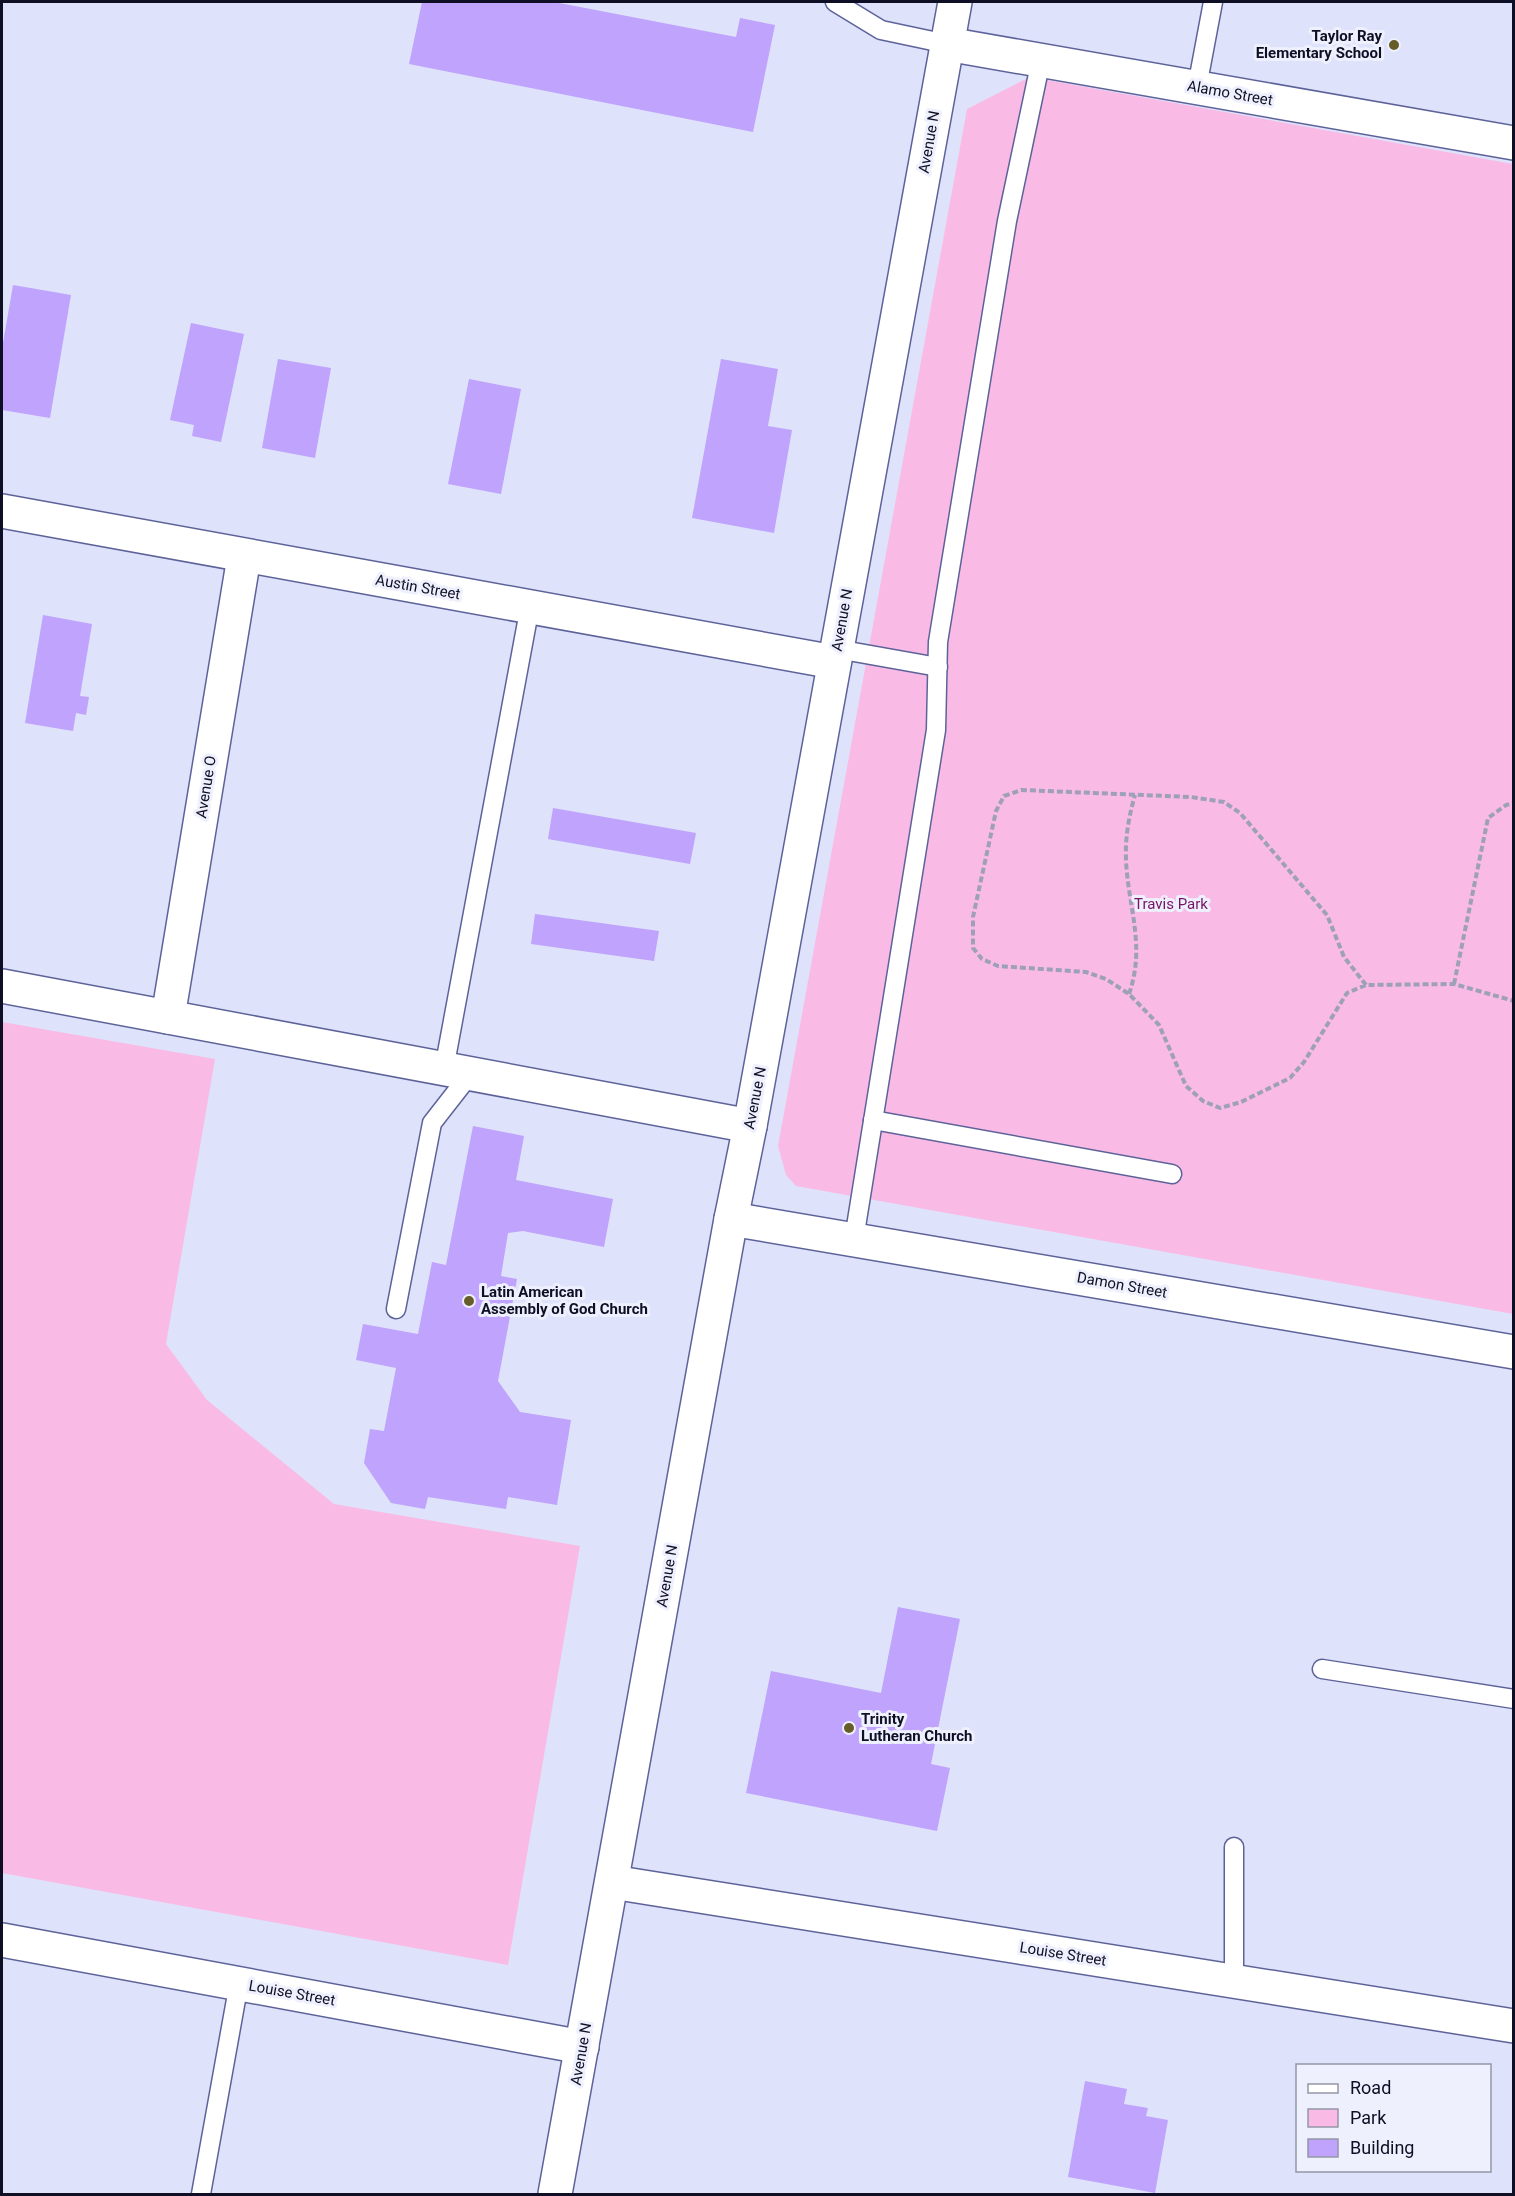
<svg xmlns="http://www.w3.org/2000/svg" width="1515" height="2196" viewBox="0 0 1515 2196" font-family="Roboto,sans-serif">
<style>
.green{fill:#f9bbe6}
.building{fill:#bfa3fc}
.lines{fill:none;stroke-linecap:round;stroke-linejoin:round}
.service-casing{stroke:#5d6399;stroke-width:21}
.minor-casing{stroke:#5d6399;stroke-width:36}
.tertiary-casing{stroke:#5d6399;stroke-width:36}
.path{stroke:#9da0b8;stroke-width:4;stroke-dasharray:6 3;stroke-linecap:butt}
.service{stroke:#fff;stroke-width:18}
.minor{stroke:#fff;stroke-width:33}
.tertiary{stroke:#fff;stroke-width:33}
.poi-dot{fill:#675d29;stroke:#eef0fd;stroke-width:2}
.labels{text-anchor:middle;stroke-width:6;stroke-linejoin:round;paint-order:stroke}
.poi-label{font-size:15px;font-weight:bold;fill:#0e0f24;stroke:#eef0fd;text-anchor:start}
.street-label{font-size:15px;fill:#0e0f24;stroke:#eef0fd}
.park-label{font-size:15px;fill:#771363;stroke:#eef0fd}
</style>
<rect width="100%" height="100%" fill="#dee2fb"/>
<g class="green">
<polygon points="1030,77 1513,164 1513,1314 796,1186 786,1175 778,1146 967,109"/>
<polygon points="2,1022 215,1059 166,1344 207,1400 334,1504 580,1546 508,1965 2,1873"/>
</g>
<g class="building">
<polygon points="422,2 554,2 736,37 740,18 775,25 753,132 409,64"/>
<polygon points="13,285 71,295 50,418 2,410 2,349"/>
<polygon points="191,323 244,334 221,442 192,436 194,425 170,420"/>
<polygon points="278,359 331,368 315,458 262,448"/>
<polygon points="721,359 778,369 768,426 792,430 774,533 692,518"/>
<polygon points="469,379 521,389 501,494 448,484"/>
<polygon points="43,615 92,624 80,696 89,697 86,715 76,713 73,731 25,723"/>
<polygon points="553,808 696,833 690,864 548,839"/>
<polygon points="535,914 659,931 654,961 531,944"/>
<polygon points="473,1126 524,1136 516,1180 613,1199 604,1247 523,1231 508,1233 501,1276 517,1279 498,1381 520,1412 571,1420 557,1505 508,1497 506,1509 428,1497 425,1509 391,1503 364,1463 370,1429 384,1431 396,1368 356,1360 363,1324 418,1334 432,1262 446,1265"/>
<polygon points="898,1607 960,1619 931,1764 950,1768 937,1831 746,1793 771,1671 881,1693"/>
<polygon points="1085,2081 1127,2089 1124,2104 1148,2108 1146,2116 1168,2120 1155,2193 1068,2177"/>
</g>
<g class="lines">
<defs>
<g id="service">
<polyline points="835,2 881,30 947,44"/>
<polyline points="1197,87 1213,2"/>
<polyline points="837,649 938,667"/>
<polyline points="444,1069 530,606"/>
<polyline points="873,1120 1172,1174"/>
<polyline points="854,1239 936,730 938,642 1007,221 1041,60"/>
<polyline points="396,1309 432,1123 471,1073"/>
<polyline points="1322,1669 1514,1699"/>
<polyline points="1234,1847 1234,1981"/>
<polyline points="201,2194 239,1983"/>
</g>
<g id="minor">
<polyline points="947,44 1514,143"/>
<path d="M2,511C279,563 557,610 834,662"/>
<polyline points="2,986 750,1126"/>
<polyline points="168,1017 244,557"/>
<polyline points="612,1882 1514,2026"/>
</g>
<g id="tertiary">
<polyline points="731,1219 1514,1352"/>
<polyline points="2,1940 582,2047"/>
<polyline points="555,2194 731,1219 750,1126 955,2"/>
</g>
</defs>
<use href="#service" class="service-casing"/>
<use href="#minor" class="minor-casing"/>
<use href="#tertiary" class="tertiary-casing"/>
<g class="path">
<polyline points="1454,984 1488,818 1506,805 1514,803"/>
<polyline points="1366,985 1344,957 1327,915 1240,813 1224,802 1191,797 1021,790 1004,796 996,811 973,917 973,948 982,959 998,966 1086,972 1106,979 1129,994 1159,1025 1186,1086 1203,1101 1220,1108 1241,1102 1290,1078 1304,1062 1347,993 1366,985 1454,984 1514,1001"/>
<path d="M1129,994C1146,946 1128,907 1126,860C1125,837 1129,816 1135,795"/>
</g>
<use href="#service" class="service"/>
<use href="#minor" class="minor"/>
<use href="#tertiary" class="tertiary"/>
</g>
<g class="poi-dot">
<circle cx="1394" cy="45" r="6"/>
<circle cx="469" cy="1301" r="6"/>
<circle cx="849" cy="1728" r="6"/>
</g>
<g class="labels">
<g class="poi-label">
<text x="1382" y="41" text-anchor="end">Taylor Ray<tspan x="1382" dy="17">Elementary School</tspan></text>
<text x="481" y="1297">Latin American<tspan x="481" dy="17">Assembly of God Church</tspan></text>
<text x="861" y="1724">Trinity<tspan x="861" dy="17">Lutheran Church</tspan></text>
</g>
<g class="street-label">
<text transform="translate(1230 93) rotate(10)" y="5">Alamo Street</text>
<text transform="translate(929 142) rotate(-80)" y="5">Avenue N</text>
<text transform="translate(418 587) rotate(10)" y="5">Austin Street</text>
<text transform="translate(842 620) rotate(-80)" y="5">Avenue N</text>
<text transform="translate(206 787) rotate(-81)" y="5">Avenue O</text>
<text transform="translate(755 1098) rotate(-79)" y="5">Avenue N</text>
<text transform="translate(1122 1285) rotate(10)" y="5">Damon Street</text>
<text transform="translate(667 1576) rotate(-80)" y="5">Avenue N</text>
<text transform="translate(1063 1954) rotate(9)" y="5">Louise Street</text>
<text transform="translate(292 1993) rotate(10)" y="5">Louise Street</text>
<text transform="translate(581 2054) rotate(-80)" y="5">Avenue N</text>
</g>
<g class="park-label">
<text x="1171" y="909">Travis Park</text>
</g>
</g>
<rect width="1515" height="2196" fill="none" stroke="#0e0f24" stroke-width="6"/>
<rect x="1296" y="2064" width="195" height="108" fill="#eef0fd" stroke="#9496a6" stroke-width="1.5"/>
<rect x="1308" y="2084" width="30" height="9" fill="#ffffff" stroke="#9496a6" stroke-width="1.5"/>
<text x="1350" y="2094" font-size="18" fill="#0e0f24">Road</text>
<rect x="1308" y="2109" width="30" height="18" fill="#f9bbe6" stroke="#9496a6" stroke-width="1.5"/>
<text x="1350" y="2124" font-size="18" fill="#0e0f24">Park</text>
<rect x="1308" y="2139" width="30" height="18" fill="#bfa3fc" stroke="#9496a6" stroke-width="1.5"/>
<text x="1350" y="2154" font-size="18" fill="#0e0f24">Building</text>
</svg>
